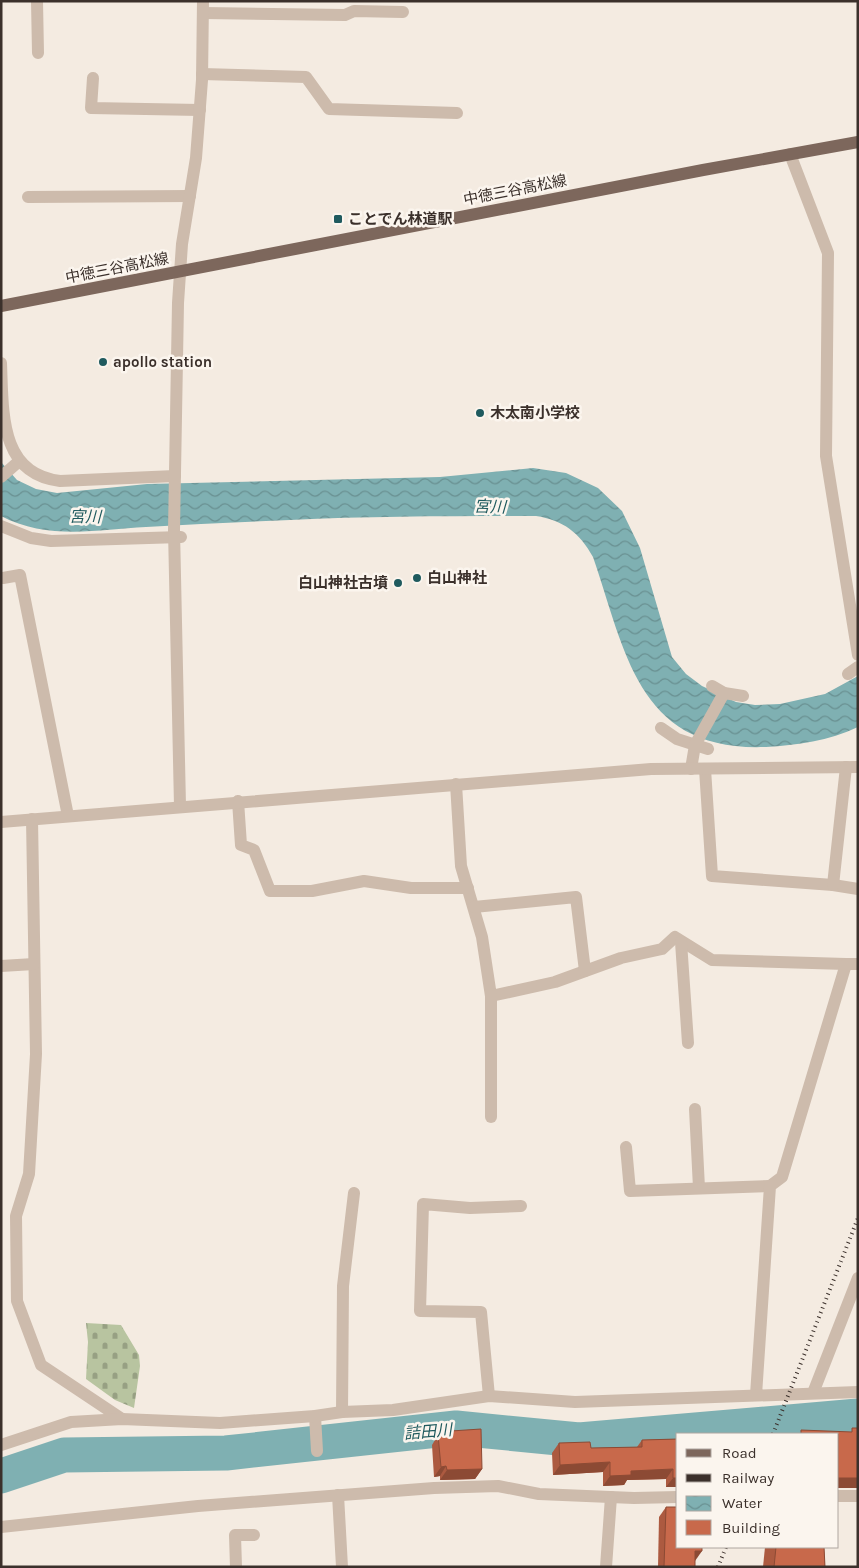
<svg xmlns="http://www.w3.org/2000/svg" width="859" height="1568" viewBox="0 0 859 1568" font-family="Karla,'Noto Sans JP',sans-serif">
<style>
.cemetery{fill:url(#cemetery-stones)}
.water{fill:url(#water-waves)}
.lines{fill:none;stroke-linecap:round;stroke-linejoin:round}
.river{stroke:#7fb0b2;stroke-width:35}
.minor{stroke:#cdbbac;stroke-width:12}
.primary{stroke:#7d675c;stroke-width:12}
.rail{stroke:#3b302b;stroke-width:4;stroke-dasharray:1 4;stroke-linecap:butt}
.wall{fill:#ac5a40}
.shaded-wall{fill:#8c4a34}
.building{fill:#c8694b;stroke:#8c4a34}
.poi-dot{fill:#1f5a5e;stroke:#fbf5ee;stroke-width:2}
.labels{text-anchor:middle;stroke-width:5;stroke-linejoin:round;paint-order:stroke}
.street-label{font-size:15px;fill:#3b302b;stroke:#fbf5ee}
.poi-label{font-size:15px;font-weight:bold;fill:#3b302b;stroke:#fbf5ee;text-anchor:start}
.water-label{font-size:16px;font-style:italic;fill:#1f5a5e;stroke:#fbf5ee}
</style>
<defs>
<pattern id="cemetery-stones" width="16" height="16" patternUnits="userSpaceOnUse" patternTransform="scale(1.25)"><rect width="16" height="16" fill="#b8c4a0"/><path d="M2 7V4a2 2 0 0 1 4 0v3zM10 15v-3a2 2 0 0 1 4 0v3z" fill="#97a083"/></pattern>
<pattern id="water-waves" width="16" height="10" patternUnits="userSpaceOnUse" patternTransform="scale(1.25)"><rect width="16" height="10" fill="#7fb0b2"/><path d="M0 5q4-4 8 0t8 0" fill="none" stroke="#699091"/></pattern>
</defs>
<rect width="100%" height="100%" fill="#f4ebe1"/>
<polygon class="cemetery" points="86,1323 121,1325 139,1355 140,1366 134,1408 115,1400 86,1379 88,1342"/>
<path class="water" d="M1,462L17,480L36,489L57,493L147,484L440,477L533,468L566,473L598,488L622,511L640,548L672,657L686,674L702,686L736,702L755,705L780,704L825,694L858,676V727C829,741 797,745 766,747C638,752 626,653 593,557C580,533 563,520 536,516C454,516 372,516 290,520C242,522 194,524 146,527C97,530 46,540 1,516Z"/>
<g class="lines">
<polyline class="river" points="1,1476 64,1455 226,1453 456,1428 579,1440 858,1416"/>
<g class="minor">
<polyline points="37,1 38,53"/>
<polyline points="204,13 345,15 354,11 403,12"/>
<polyline points="202,74 306,77 329,109 457,113"/>
<polyline points="93,78 91,108 200,110"/>
<polyline points="790,154 828,253 826,456 858,655"/>
<polyline points="28,197 190,196"/>
<path d="M1,363C3,414 0,474 60,481L175,476"/>
<polyline points="1,477 17,463"/>
<polyline points="1,526 31,538 51,541 181,537"/>
<polyline points="3,578 20,575 68,816"/>
<polyline points="848,674 858,667"/>
<polyline points="712,686 724,693 743,696"/>
<polyline points="661,728 677,739 708,749"/>
<polyline points="691,769 695,745 724,693"/>
<polyline points="705,769 712,876 833,885 858,889"/>
<polyline points="456,784 461,866 482,937 491,996 555,982 621,958 662,949 675,937 712,960 846,964"/>
<polyline points="238,801 241,845 254,850 270,891 312,891 364,881 411,888 468,888"/>
<polyline points="180,806 174,530 178,303 182,244 196,158 202,80 203,1"/>
<polyline points="32,819 36,1054 29,1174 16,1216 17,1301 41,1365 122,1419"/>
<polyline points="1,822 651,769 858,767"/>
<polyline points="833,885 846,767"/>
<polyline points="474,907 576,897 585,971"/>
<polyline points="681,942 688,1043"/>
<polyline points="1,966 34,964"/>
<polyline points="491,996 491,1117"/>
<polyline points="695,1109 699,1188"/>
<polyline points="626,1147 630,1191 770,1186"/>
<polyline points="813,1393 858,1278"/>
<polyline points="756,1395 770,1186 782,1177 846,964 858,964"/>
<polyline points="489,1396 481,1312 420,1311 423,1204 470,1208 521,1206"/>
<polyline points="342,1412 343,1286 354,1193"/>
<polyline points="315,1416 317,1451"/>
<polyline points="1,1445 71,1422 122,1419 220,1423 315,1416 342,1412 393,1410 489,1396 575,1402 858,1392"/>
<polyline points="338,1495 342,1567"/>
<polyline points="838,1496 858,1496"/>
<polyline points="1,1527 198,1506 434,1488 498,1486 539,1494 634,1498 678,1497"/>
<polyline points="236,1567 235,1535 254,1535"/>
<polyline points="606,1567 611,1497"/>
</g>
<polyline class="primary" points="1,306 703,170 858,142"/>
<g class="rail">
<polyline points="773,1434 858,1218"/>
<polyline points="718,1567 726,1547"/>
</g>
</g>
<g class="wall">
<polygon points="451,1431 482,1469 475,1479 440,1480 440,1476 434,1477 432,1445 438,1435 448,1434"/>
<polygon points="678,1439 678,1487 666,1487 666,1479 627,1480 624,1485 603,1486 603,1472 553,1475 552,1453 559,1443 591,1448 637,1447 642,1440"/>
<polygon points="666,1507 695,1561 695,1567 658,1567 659,1517"/>
<polygon points="765,1547 824,1547 825,1567 763,1567"/>
</g>
<g class="shaded-wall">
<polygon points="610,1462 603,1472 553,1475 560,1465"/>
<polygon points="446,1466 440,1476 434,1477 441,1467"/>
<polygon points="482,1469 475,1479 440,1480 447,1470"/>
<polygon points="673,1469 666,1479 627,1480 624,1485 603,1486 610,1476 631,1471"/>
<polygon points="673,1478 678,1478 678,1487 666,1487"/>
<rect x="838" y="1478" width="20" height="10"/>
<polygon points="695,1551 702,1551 695,1561"/>
</g>
<g class="building">
<polygon points="852,1428 858,1428 858,1478 838,1478 838,1434 801,1434 801,1430 852,1432"/>
<polygon points="481,1429 482,1469 447,1470 446,1466 441,1467 438,1435 451,1434 451,1431"/>
<polygon points="678,1439 678,1478 673,1478 673,1469 631,1471 631,1475 610,1476 610,1462 560,1465 559,1443 590,1442 591,1448 642,1447 642,1440"/>
<polygon points="666,1507 678,1507 678,1547 702,1547 702,1551 695,1551 695,1567 664,1567"/>
<polygon points="776,1547 824,1547 825,1567 774,1567"/>
</g>
<g class="poi-dot">
<rect x="333" y="214" width="10" height="10" rx="2.5"/>
<circle cx="103" cy="362" r="5"/>
<circle cx="480" cy="413" r="5"/>
<circle cx="417" cy="578" r="5"/>
<circle cx="398" cy="583" r="5"/>
</g>
<g class="labels">
<g class="street-label">
<text transform="translate(515 190) rotate(-11)" y="5">中徳三谷高松線</text>
<text transform="translate(117 268) rotate(-11)" y="5">中徳三谷高松線</text>
</g>
<g class="poi-label">
<text x="348" y="224">ことでん林道駅</text>
<text x="113" y="367">apollo station</text>
<text x="490" y="418">木太南小学校</text>
<text x="427" y="583">白山神社</text>
<text x="388" y="588" text-anchor="end">白山神社古墳</text>
</g>
<g class="water-label">
<text transform="translate(490 506) rotate(2)" y="6">宮川</text>
<text transform="translate(85 516) rotate(1)" y="6">宮川</text>
<text transform="translate(428 1431) rotate(-5)" y="6">詰田川</text>
</g>
</g>
<rect width="859" height="1568" fill="none" stroke="#3b302b" stroke-width="5"/>
<rect x="676" y="1433" width="162" height="115" fill="#fbf5ee" stroke="#aea6a0"/>
<rect x="686" y="1449" width="25" height="8" fill="#7d675c" stroke="#aea6a0"/>
<text x="722" y="1458" font-size="15" fill="#3b302b">Road</text>
<rect x="686" y="1474" width="25" height="8" fill="#3b302b" stroke="#aea6a0"/>
<text x="722" y="1483" font-size="15" fill="#3b302b">Railway</text>
<rect x="686" y="1496" width="25" height="15" fill="url(#water-waves)" stroke="#aea6a0"/>
<text x="722" y="1508" font-size="15" fill="#3b302b">Water</text>
<rect x="686" y="1520" width="25" height="15" fill="#c8694b" stroke="#aea6a0"/>
<text x="722" y="1533" font-size="15" fill="#3b302b">Building</text>
</svg>
